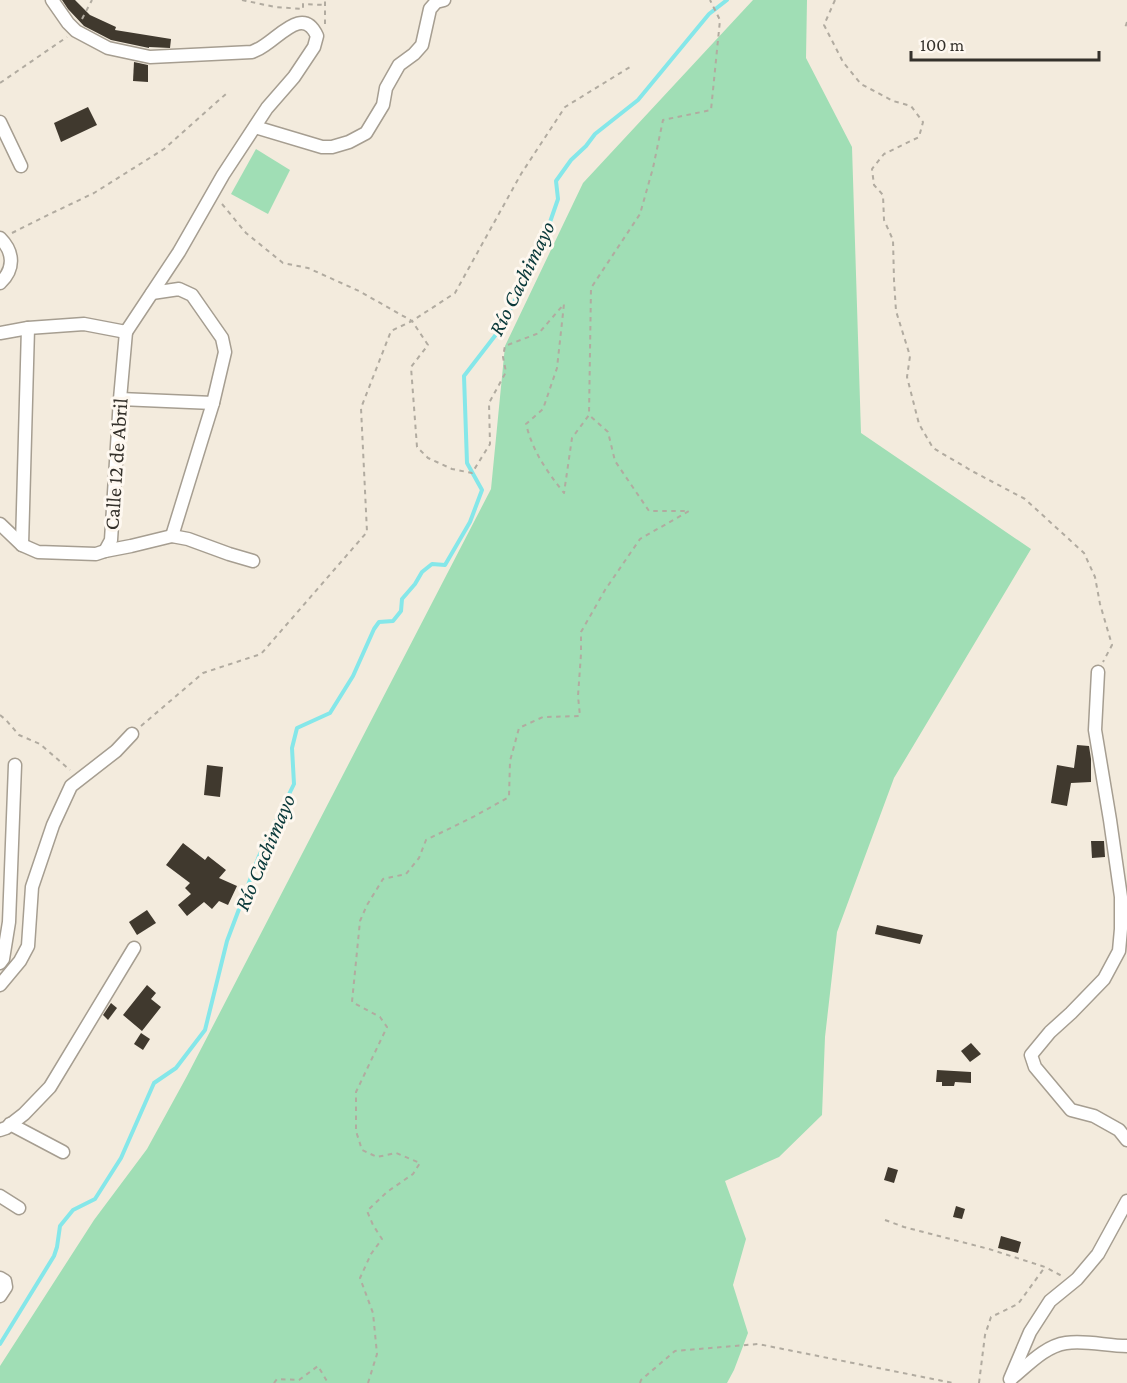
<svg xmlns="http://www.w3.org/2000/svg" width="1127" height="1383" viewBox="0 0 1127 1383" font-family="'Crimson Pro',serif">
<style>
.green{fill:#a0deb5}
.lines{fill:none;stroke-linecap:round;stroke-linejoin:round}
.stream{stroke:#85e7e9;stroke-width:4}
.building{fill:#40392e}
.minor-casing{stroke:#a69e91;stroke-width:15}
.path{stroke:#b1aba0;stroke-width:2;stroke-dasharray:4.5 4.5;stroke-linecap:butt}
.minor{stroke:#fff;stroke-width:12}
.labels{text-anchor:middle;stroke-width:6;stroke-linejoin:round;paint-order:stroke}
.street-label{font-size:21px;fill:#34312b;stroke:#fef8f0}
.water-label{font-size:22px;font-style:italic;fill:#083839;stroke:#fef8f0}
</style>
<rect width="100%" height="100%" fill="#f3ebdd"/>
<g class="green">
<polygon points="753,0 807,0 806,58 852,147 861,433 1031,549 894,778 837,932 825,1037 822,1115 779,1157 725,1181 746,1239 733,1285 748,1333 734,1370 727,1383 0,1383 0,1366 94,1220 147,1149 187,1076 491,489 505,346 583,183"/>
<polygon points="256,149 290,170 268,214 231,194"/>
</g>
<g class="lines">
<polyline class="stream" points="0,1344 54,1256 57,1247 60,1226 73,1210 95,1199 121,1158 154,1083 176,1068 205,1030 227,941 259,856 294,784 292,748 297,728 330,713 353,676 374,629 379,622 393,621 401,611 402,599 415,584 422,572 432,564 445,565 470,522 482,490 467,463 464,376 501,328 541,248 558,199 556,181 571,160 586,146 595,134 638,100 709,14 727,0"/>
</g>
<g class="building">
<polygon points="62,0 75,0 90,15 116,27 115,30 171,39 170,48 149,47 149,48 111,40 84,26 68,9"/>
<polygon points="134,62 148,65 148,82 133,81"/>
<polygon points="88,107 97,125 61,142 54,123"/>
<polygon points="1077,745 1089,746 1091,759 1091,782 1071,783 1067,806 1051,803 1057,765 1074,768"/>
<polygon points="207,765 223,767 220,797 204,795"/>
<polygon points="1091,841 1104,841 1105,857 1092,858"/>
<polygon points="183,843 205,860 208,856 226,870 219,878 237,886 228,905 219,901 212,909 204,902 187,916 178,905 191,894 185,888 190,883 166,865"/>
<polygon points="147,910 156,923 137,935 129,922"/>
<polygon points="877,925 923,935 920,944 875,934"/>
<polygon points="147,985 156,993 151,999 161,1007 142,1031 123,1015"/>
<polygon points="111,1003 117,1008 108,1020 103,1015"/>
<polygon points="141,1033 150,1039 143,1050 134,1044"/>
<polygon points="971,1043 981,1054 970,1062 961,1051"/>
<polygon points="937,1070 971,1072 971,1083 955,1082 954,1086 942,1086 942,1082 936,1082"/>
<polygon points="888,1167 898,1170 894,1183 884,1180"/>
<polygon points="956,1206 965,1209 962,1219 953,1217"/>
<polygon points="1001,1236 1021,1242 1018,1253 998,1248"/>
</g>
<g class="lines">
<defs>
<g id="minor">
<polyline points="0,122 21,166"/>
<polyline points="255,127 322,147 332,147 349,142 366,133 383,105 386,88 399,65 414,54 422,45 430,9 436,2 444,0"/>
<path d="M0,238C14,252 15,269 0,283"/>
<polyline points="152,293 179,289 192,295 222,338 225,352 213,403 172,536"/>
<path d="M0,333L28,328L84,324L126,332L179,252L223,175L267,108L294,77L314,47L317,36C304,7 282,34 265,45C261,48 257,50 252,52L150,57L108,48L76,31L68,23L52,0"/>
<polyline points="120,399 213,403"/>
<polyline points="0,524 22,545 38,552 96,554 105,551 111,540 120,399 126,332"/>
<polyline points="22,545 28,328"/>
<polyline points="105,551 131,546 172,536 188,539 229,554 253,561"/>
<polyline points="1098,672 1095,730 1110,820 1121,897 1121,929 1119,951 1104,979 1071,1013 1050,1032 1031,1055 1035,1067 1071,1110 1094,1116 1119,1130 1127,1140"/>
<polyline points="0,963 3,959 9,922 15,765"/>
<polyline points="0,985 20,961 28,946 32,887 53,825 71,786 116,751 132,734"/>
<polyline points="10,1124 63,1152"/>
<polyline points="0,1130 6,1128 24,1114 50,1087 134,948"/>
<polyline points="0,1196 19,1208"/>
<polyline points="0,1278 5,1281 6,1287 0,1296"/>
<path d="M1012,1378C1028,1365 1045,1346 1066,1343C1086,1340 1107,1346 1127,1346"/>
<polyline points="1010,1379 1030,1332 1050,1301 1077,1279 1098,1254 1127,1201"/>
</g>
</defs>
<use href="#minor" class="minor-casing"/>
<g class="path">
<polyline points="242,0 275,7 303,9 303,4 325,5"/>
<polyline points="835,0 824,25 843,62 861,84 893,101 911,106 923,122 919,137 884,154 872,169 874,185 883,195 884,220 893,240 894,280 896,311 910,356 907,377 919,424 933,448 972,471 1025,499 1084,553 1095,577 1100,604 1112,645 1103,662"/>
<polyline points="82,19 92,0"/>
<polyline points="1127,22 1125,28 1127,29"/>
<polyline points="325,24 325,0"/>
<polyline points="0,83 67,37"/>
<path d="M222,204L246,233L283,263L308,268L359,291L412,321L428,345L411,367L417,447L428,458L452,469L472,473L490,444L489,403L506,372L503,357L505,346L539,333L564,304L557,368L543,409L526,424C533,452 546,470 564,493L572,438L589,415L591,288L640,214L653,168L663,120L711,110L720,20L710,0"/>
<polyline points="12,233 50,214 94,193 164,149 227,93"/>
<polyline points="0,715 6,720 19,735 40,744 70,770"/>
<polyline points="141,726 203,673 261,654 367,532 361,408 391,331 412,321 455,293 521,174 565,107 630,67"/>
<polyline points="885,1220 904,1227 989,1249 1045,1267 1062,1276"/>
<polyline points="274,1383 277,1379 299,1380 318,1366 328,1383"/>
<polyline points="368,1383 377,1354 373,1313 360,1278 371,1254 382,1239 373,1225 367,1211 387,1192 413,1174 420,1163 396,1153 377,1157 362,1150 356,1131 356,1092 387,1027 380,1017 352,1002 360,921 367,905 383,879 406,874 419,858 426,840 473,817 509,797 510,761 519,728 543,717 580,716 578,696 581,654 581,632 605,590 640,539 689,511 649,511 615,461 608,432 589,415"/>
<polyline points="640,1383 641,1380 675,1351 758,1344 953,1383"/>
<polyline points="979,1383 985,1335 991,1317 1018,1304 1045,1267"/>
</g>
<use href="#minor" class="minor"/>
</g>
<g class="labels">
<g class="street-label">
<text transform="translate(116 464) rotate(-86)" y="7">Calle 12 de Abril</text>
</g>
<g class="water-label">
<text transform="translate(521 278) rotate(-64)" y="8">Río Cachimayo</text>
<text transform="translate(264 852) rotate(-67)" y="8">Río Cachimayo</text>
</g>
</g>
<path d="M911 51v9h188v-9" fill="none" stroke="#34312b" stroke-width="3"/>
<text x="920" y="51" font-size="18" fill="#34312b" stroke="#fef8f0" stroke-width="4.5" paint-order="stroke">100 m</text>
</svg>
